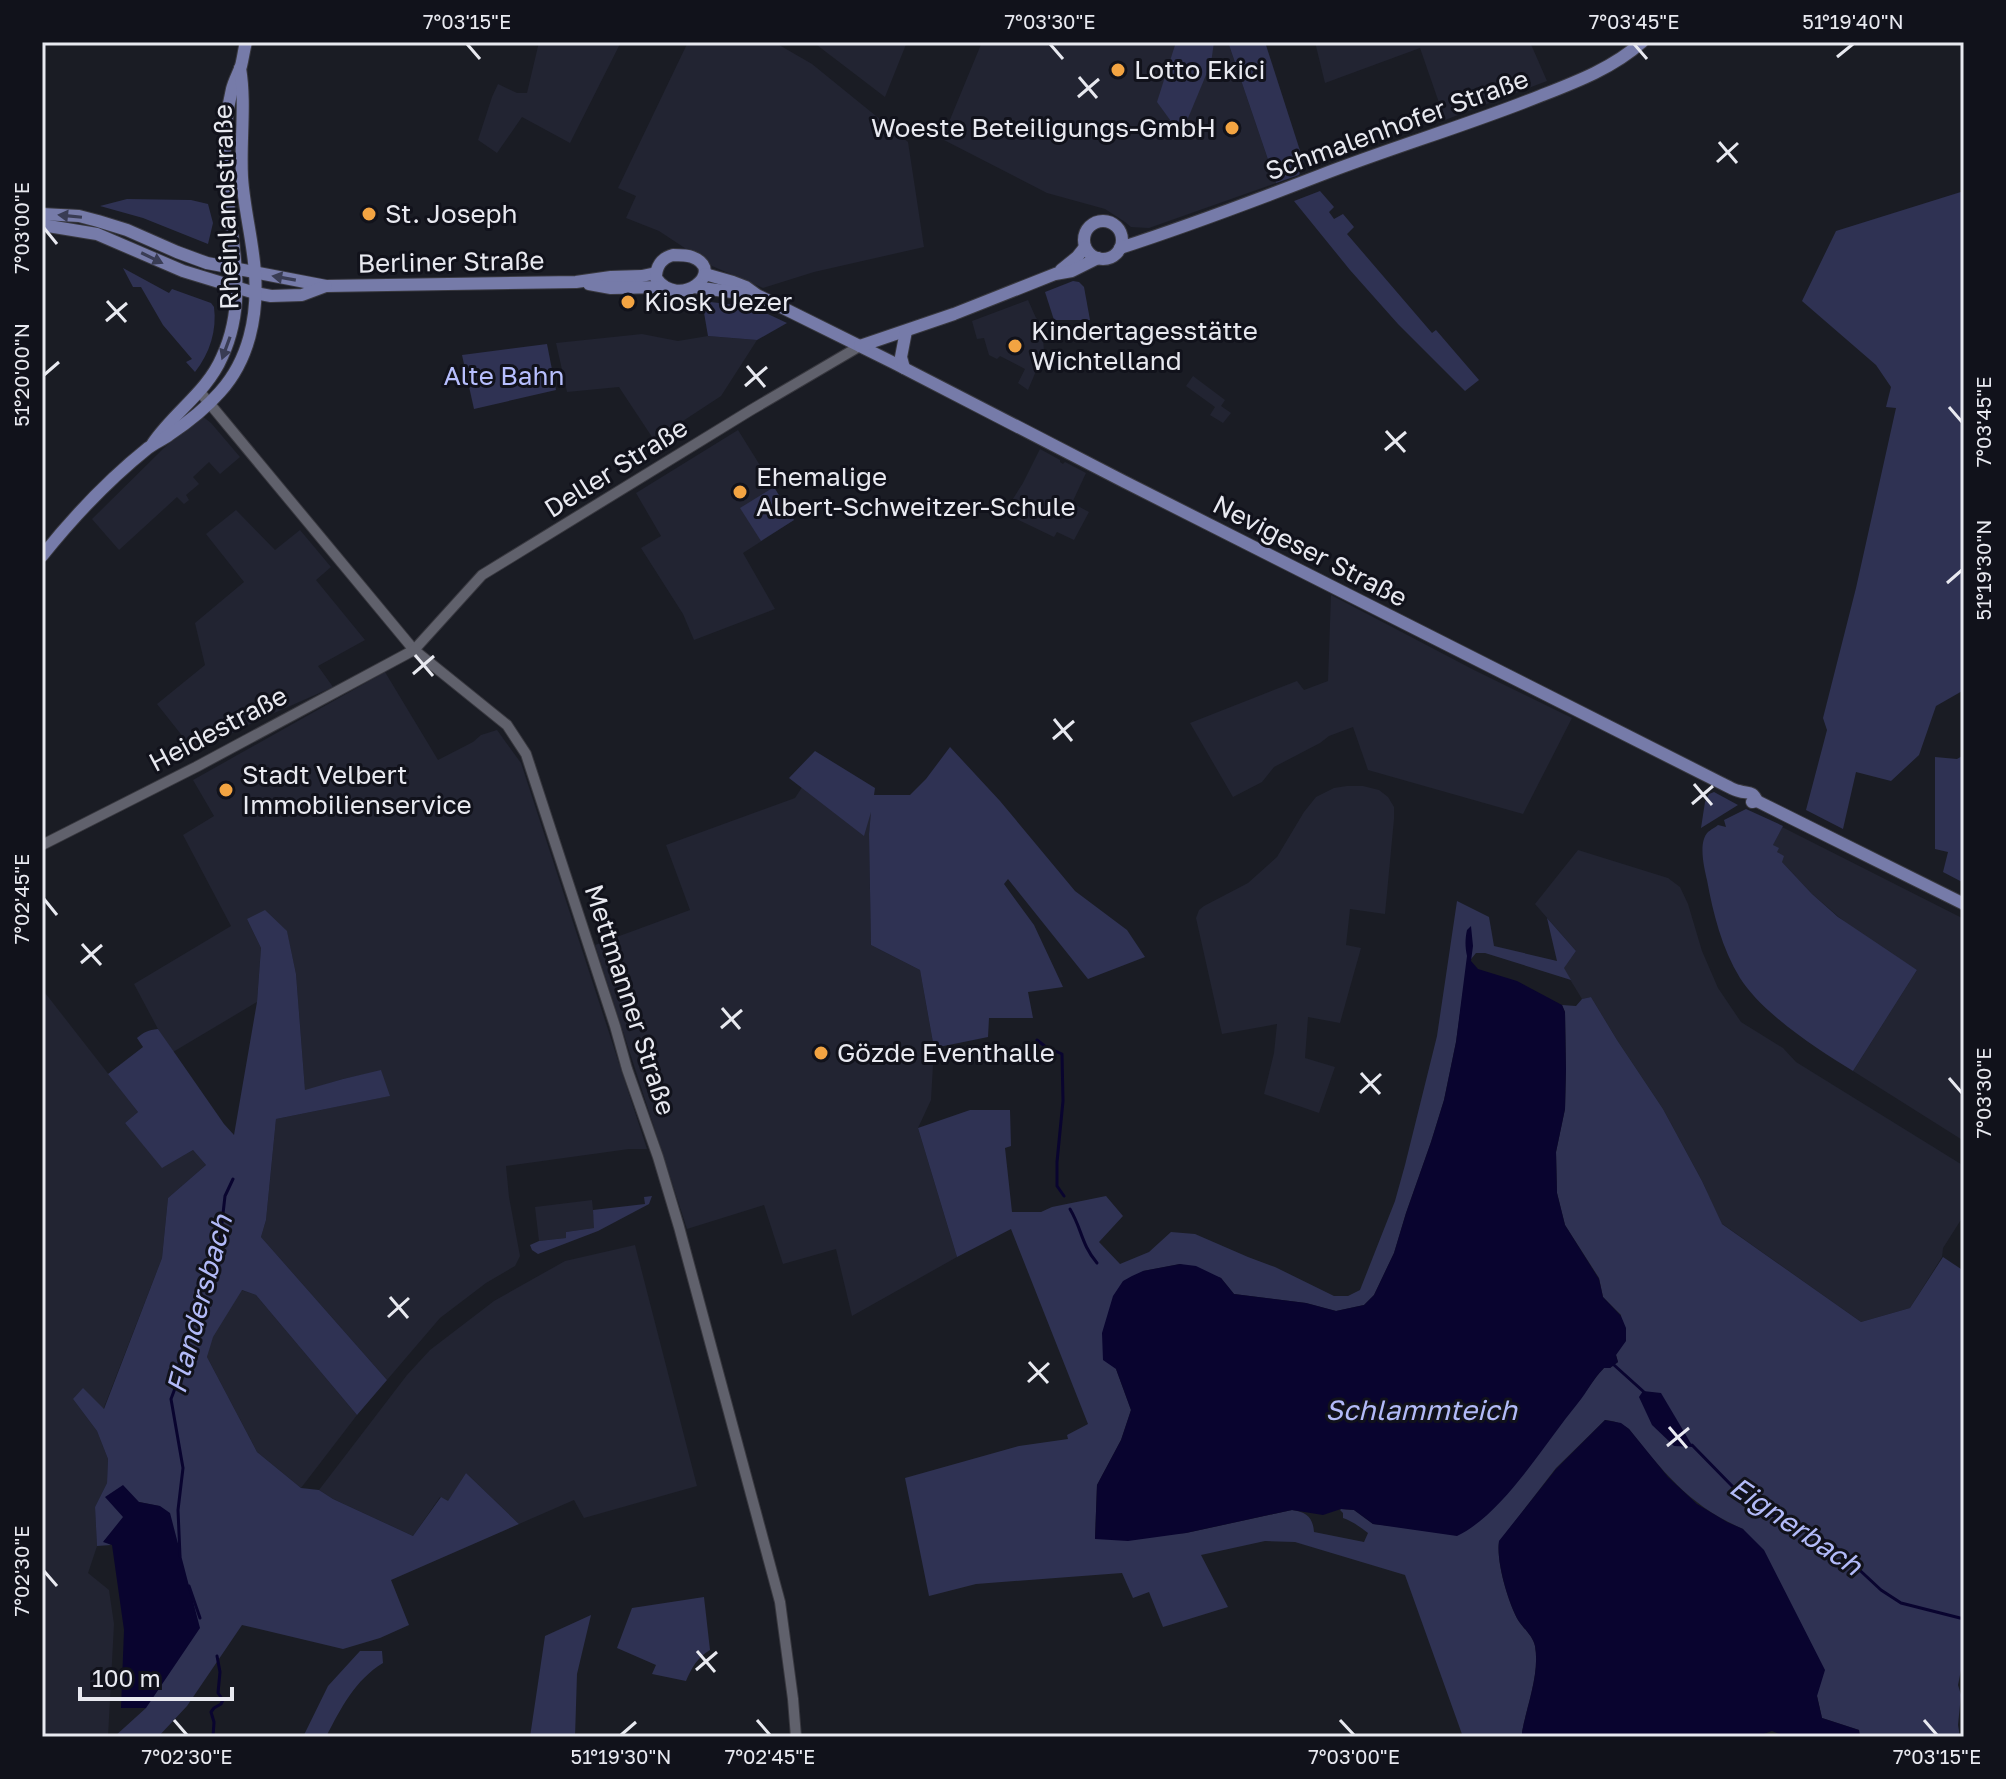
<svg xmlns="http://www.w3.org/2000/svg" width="2006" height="1779" viewBox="0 0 2006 1779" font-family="'Golos Text',sans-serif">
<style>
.built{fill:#222432}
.green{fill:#2f3253}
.water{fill:#09042f}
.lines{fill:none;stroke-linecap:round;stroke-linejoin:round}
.stream{stroke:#09042f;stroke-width:3}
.minor-casing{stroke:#38383f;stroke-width:12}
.major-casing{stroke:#38383f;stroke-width:14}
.minor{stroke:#60616c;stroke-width:10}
.major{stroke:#767ba9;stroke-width:12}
.oneway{fill:#393c54}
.ticks{fill:none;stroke:#e8e9f0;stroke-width:3}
.poi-dot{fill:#f3a442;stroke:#11121b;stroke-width:3}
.labels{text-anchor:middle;stroke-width:6;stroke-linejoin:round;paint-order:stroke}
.poi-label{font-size:26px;fill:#e8e9f0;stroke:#11121b;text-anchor:start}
.street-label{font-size:26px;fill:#e8e9f0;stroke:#11121b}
.park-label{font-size:26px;fill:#b7bffe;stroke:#11121b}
.water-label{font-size:28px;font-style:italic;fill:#b2baf8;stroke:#11121b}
.neatline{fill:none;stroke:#e8e9f0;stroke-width:3}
.ticks-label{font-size:20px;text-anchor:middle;fill:#e8e9f0}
</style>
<rect width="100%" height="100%" fill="#1a1c24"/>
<g class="built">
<polygon points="539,42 621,42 570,143 522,117 497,153 478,140 492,97 498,84 517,93 527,93"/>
<polygon points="688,42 774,42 812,64 908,142 924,247 814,272 763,288 712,266 659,231 626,218 636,196 618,188"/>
<polygon points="813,42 907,42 885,97"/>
<polygon points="982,42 1228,42 1276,183 1149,228 1131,227 1125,222 1105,209 1047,193 942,139"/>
<polygon points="1315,42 1530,42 1547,81 1445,120 1420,48 1325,83"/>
<polygon points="1028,300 1036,318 1042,323 1044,352 1028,390 1018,383 1025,369 1000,356 997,359 989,355 984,338 977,339 972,321"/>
<polygon points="642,334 678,341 708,336 757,340 721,396 654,440 619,387 567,392 556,343"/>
<polygon points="1193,376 1225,400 1221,406 1231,413 1223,423 1210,415 1215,407 1186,386"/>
<polygon points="202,416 211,423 240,457 220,474 209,462 193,477 199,484 186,495 189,500 184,504 177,497 119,550 92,519 164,448"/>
<polygon points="738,430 794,520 743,553 775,609 694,640 683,614 641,548 661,536 636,493"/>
<polygon points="1040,449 1060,460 1060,462 1063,464 1065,462 1086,473 1072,503 1089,512 1074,540 1057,532 1054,537 1004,513 1023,483"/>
<polygon points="236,510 275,550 300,530 331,567 316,580 365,640 318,666 333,687 254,722 195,752 157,704 205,665 195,623 244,582 206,534"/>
<polygon points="1331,595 1474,670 1572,718 1523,814 1368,770 1353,727 1329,736 1320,743 1274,767 1262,782 1233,797 1190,723 1297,681 1304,690 1328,681"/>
<polygon points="385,672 438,760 473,742 481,735 497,730 521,763 647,1149 629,1149 506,1166 509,1197 520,1256 515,1266 486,1283 440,1318 387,1380 261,1237 266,1220 276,1119 389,1096 381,1071 343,1079 305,1091 296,974 287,932 247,919 261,948 257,1002 173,1052 158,1029 134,984 231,926 183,835 214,816 193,780"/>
<polygon points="818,763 873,795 869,834 871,945 920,970 934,1048 931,1100 918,1128 957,1257 852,1316 836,1249 783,1264 764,1205 687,1229 595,945 690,910 666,845 795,798"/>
<polygon points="1347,786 1363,786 1379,790 1388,797 1394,807 1394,819 1385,914 1350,909 1346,945 1361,948 1340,1023 1308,1017 1305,1058 1335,1067 1319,1113 1264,1094 1274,1053 1277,1024 1222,1034 1196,918 1199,910 1204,906 1248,883 1277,857 1304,812 1316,797 1334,788"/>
<polygon points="1782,827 1964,919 1964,1141 1853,1071 1917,970 1854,930 1812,894 1782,862 1773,845"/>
<polygon points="1578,850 1668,878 1680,887 1688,904 1702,951 1718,988 1741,1022 1783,1048 1796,1062 1964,1166 1964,1215 1943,1248 1942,1257 1910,1308 1861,1322 1721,1223 1702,1181 1663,1109 1617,1040 1591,997 1582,999 1563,968 1576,951 1535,904"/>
<polygon points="42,989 138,1112 125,1123 163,1167 193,1150 206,1165 168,1198 162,1258 103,1410 73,1399 97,1431 108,1459 107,1483 95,1507 97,1546 88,1573 109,1590 114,1624 108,1737 42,1737"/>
<polygon points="592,1200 595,1228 566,1232 566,1238 539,1241 535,1207"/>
<polygon points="635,1245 697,1486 584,1518 574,1500 519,1524 466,1473 448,1502 440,1497 413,1536 333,1499 319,1490 407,1375 430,1350 494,1301 565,1261"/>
<polygon points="241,1290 256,1295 357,1415 301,1488 257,1452 207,1357 212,1337"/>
</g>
<g class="green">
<polygon points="1176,42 1214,42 1211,63 1181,135 1157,102"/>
<polygon points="1228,42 1265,42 1304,163 1299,175 1276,183"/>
<polygon points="1320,191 1334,207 1329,212 1334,219 1343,214 1354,227 1347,234 1432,333 1436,330 1479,380 1465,391 1398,324 1350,270 1294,201"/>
<polygon points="1964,191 1964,690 1936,706 1919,755 1891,781 1856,772 1843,829 1806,810 1827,730 1823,718 1856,588 1896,408 1886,407 1891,387 1876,365 1802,301 1836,231"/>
<polygon points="127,199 191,200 208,204 213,223 208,244 143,218 100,206"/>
<path d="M123,268L169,293L172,289L211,303L214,307C217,330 210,353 195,372L186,362L192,359L163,325L141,287H133Z"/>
<polygon points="1073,281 1079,282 1084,287 1090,320 1054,320 1045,292"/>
<polygon points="702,301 753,307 787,323 757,340 708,336"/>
<polygon points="547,344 556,390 474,409 462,355"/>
<polygon points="774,487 794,520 761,541 740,508"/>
<polygon points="950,747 1000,801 1075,891 1127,930 1145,957 1088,979 1008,879 1004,884 1034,925 1063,987 1028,992 1033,1018 989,1018 988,1037 934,1048 920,970 871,945 869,834 871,812 864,836 789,778 815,751 875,788 874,795 910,795 926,779"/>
<polygon points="1964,755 1964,883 1943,872 1948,852 1935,849 1935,757 1957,759"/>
<polygon points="1714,792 1738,805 1701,828 1705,802 1709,794"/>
<path d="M1746,809L1783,826L1773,845L1779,848L1777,852L1784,856L1782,862L1812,894L1838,917L1917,970L1853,1071C1818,1050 1762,1013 1740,978C1722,949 1713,913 1707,880C1704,867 1698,842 1708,832C1709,831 1717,826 1718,825L1726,827L1724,820Z"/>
<path d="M1457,901L1489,917L1494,946L1557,961L1547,918L1576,951L1564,968L1571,980L1485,953H1476L1467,964L1456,1042L1444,1100L1431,1142L1406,1213L1394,1253L1374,1295L1364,1305L1336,1311L1306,1303L1234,1294L1221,1278L1180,1264L1143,1271L1116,1369L1131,1410L1121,1440L1097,1485L1095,1539L1186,1533L1292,1510C1306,1512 1313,1517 1314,1532L1364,1542L1368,1533C1360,1527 1352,1521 1343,1518V1513L1340,1510L1341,1509L1354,1510L1373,1524L1392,1526L1570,1411C1583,1398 1591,1381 1604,1368H1610L1618,1362L1616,1355L1621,1315L1603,1297L1599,1278L1565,1225L1557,1193L1556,1152L1565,1109L1566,1069L1565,1012L1562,1005L1576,1006L1582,999L1591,997L1617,1040L1663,1109L1702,1181L1722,1224L1861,1322L1910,1308L1943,1257L1964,1271V1655L1958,1685L1961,1695L1958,1725L1960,1737H1860L1859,1730L1822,1718L1817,1696L1743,1529C1690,1506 1664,1473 1629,1429C1621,1423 1615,1421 1605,1420L1556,1468L1499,1542C1496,1561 1508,1602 1518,1620C1523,1628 1533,1636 1535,1646C1540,1673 1527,1705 1522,1732V1737H1463L1405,1575L1295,1542L1265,1541L1201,1555L1228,1607L1163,1627L1149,1592L1133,1598L1122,1573L976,1584L929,1596L905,1478L1019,1446L1068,1439L1067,1435L1088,1424L1011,1229L957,1257L918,1128L970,1110H1010L1011,1146L1005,1148L1012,1212H1041L1052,1207L1106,1196L1123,1216L1099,1242L1120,1264L1149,1252L1171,1232L1195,1234L1248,1257L1275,1267L1334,1296H1348L1360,1290L1395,1201L1405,1165L1437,1036Z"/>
<path d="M265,910L287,931L296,974L305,1090L343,1079L381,1070L390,1096L276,1119L266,1220L261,1237L387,1380L357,1415L256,1295L242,1290L213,1337L207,1357L257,1452L301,1488L319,1490L333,1499L413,1536L441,1497L448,1501L466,1473L519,1524L391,1580L409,1625L380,1638L343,1649L242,1625L187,1706L158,1737H114L146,1708L159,1506L139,1502L104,1541L111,1545L97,1546L95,1507L107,1483L108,1459L97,1431L73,1399L83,1388L104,1409L162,1258L168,1198L206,1165L193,1150L162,1168L125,1123L138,1112L108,1074L143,1047L137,1038C144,1032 148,1030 158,1029L224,1124L234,1135L257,1002L261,948L247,919Z"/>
<polygon points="652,1196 649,1204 598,1231 538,1254 532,1250 530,1245 539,1241 566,1238 566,1232 594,1228 593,1210 645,1204 644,1197"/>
<path d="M704,1597L710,1650C697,1658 692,1667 686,1681L652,1674L656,1665L617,1648L632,1608Z"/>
<polygon points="591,1615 577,1674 575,1737 530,1737 545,1636"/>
<path d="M360,1651H382L383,1663C355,1680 341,1708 326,1737H303L328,1686Z"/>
</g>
<g class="water">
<path d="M1471,926L1473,946L1471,961L1478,969L1517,981L1562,1005L1565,1012L1566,1069L1565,1109L1556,1152L1557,1193L1565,1225L1599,1279L1603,1297L1621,1316L1626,1328V1341L1616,1355L1618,1362L1610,1368H1604C1593,1379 1587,1392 1578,1403C1545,1443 1503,1514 1457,1536L1373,1524L1354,1510L1341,1509L1323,1515L1292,1510L1186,1533L1128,1541L1095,1539L1097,1485L1121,1440L1131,1410L1116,1369L1103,1360L1102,1333L1113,1296L1123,1281L1132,1276L1143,1271L1180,1264L1196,1266L1221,1278L1234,1294L1306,1303L1336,1311L1364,1305L1374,1295L1394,1253L1406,1213L1431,1142L1444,1100L1456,1042L1467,956C1465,947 1465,939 1467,930Z"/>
<polygon points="1643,1391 1661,1393 1693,1447 1674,1446 1652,1425 1639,1397"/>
<path d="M1605,1420L1621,1423L1629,1429L1668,1477L1697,1504L1727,1522L1743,1529L1764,1550L1825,1670L1817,1696L1822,1718L1859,1730L1860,1737H1787L1772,1731L1755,1737H1522V1732C1527,1705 1540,1673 1535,1646C1533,1636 1523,1628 1518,1620C1508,1602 1496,1561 1499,1541L1556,1469Z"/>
<polygon points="123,1485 139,1502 160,1506 170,1513 200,1628 146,1708 121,1708 124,1630 112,1545 103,1542 123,1517 105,1497"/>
</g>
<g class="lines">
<g class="stream">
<polyline points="1037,1040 1046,1047 1062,1054 1063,1101 1057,1162 1057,1186 1064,1196"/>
<path d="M1070,1209C1082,1229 1081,1244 1097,1263"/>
<polyline points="1614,1365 1644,1392"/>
<polyline points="1692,1445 1735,1489 1772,1515 1811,1531 1837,1549 1881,1590 1901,1603 1964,1619"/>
<polyline points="180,1556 178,1510 183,1468 171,1399 177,1383 180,1355 192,1326 194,1310 220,1240 225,1196 233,1179"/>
<polyline points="189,1586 200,1618"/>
<polyline points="213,1737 214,1722 211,1712 214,1708 221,1704 223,1700 218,1693 220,1672 217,1656"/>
</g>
<defs>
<g id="minor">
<polyline points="200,392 414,650 507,725 526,754 615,1026 627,1069 658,1157 679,1227 780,1602 793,1699 796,1737"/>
<polyline points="42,845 196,767 414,650 482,575 751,410 860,346"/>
</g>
<g id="major">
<polyline points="42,214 79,216 98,221 127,230 177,252 207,263 326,286 576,282 611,277 642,276 656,273"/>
<circle cx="1103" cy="240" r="19"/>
<polyline points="42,225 97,234 183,271 255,293 271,296 302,295 326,286"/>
<path d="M1120,248C1188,226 1254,201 1321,175C1393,147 1468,125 1540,96C1576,82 1613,68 1642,42"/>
<path d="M673,255C679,255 687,255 692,257C728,271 679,311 656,278C656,267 661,258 673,255Z"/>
<polyline points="1061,270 1077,257 1085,247"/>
<path d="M705,274L733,282L746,287L757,295L894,363L1123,481L1723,784C1728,786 1733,790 1739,791C1748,794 1752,790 1757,801"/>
<polyline points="589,284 611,288 665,287"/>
<polyline points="694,287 755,295"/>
<polyline points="860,346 954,314 1055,274 1072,271 1098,258"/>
<polyline points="904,368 901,357 906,331"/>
<path d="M153,443C174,412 207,392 222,357C251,295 228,233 225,169C224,143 226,114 232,89C234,81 238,74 241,66C243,58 244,50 246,42"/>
<path d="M42,556C74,516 108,480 148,448C155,443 162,440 169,435C187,423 206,408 220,392C249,360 258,316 255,273C253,241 244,209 242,177C240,140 246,104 240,68"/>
<polyline points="1752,802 1757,801 1964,904"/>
</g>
</defs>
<use href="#minor" class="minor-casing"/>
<use href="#major" class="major-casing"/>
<use href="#minor" class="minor"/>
<use href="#major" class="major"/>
</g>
<defs><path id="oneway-solid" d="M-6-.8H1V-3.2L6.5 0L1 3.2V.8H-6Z" transform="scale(2)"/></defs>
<g class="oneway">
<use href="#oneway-solid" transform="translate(70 216) rotate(-174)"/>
<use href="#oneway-solid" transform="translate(152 258) rotate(26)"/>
<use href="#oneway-solid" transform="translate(284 278) rotate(-170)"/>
<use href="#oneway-solid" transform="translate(226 348) rotate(110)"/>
</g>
<path class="ticks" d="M467,44L480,59M1050,44L1063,59M1634,44L1647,59M1837,57L1853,44M1079,77L1097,98M1078,97L1099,79M1719,142L1737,163M1717,162L1738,143M44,228L57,244M107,301L126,322M106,321L127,303M747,366L765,387M44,375L59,362M745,386L767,367M1949,407L1962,422M1386,431L1405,452M1385,450L1406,432M1947,583L1962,570M415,655L433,676M413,674L434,656M1054,719L1072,741M1053,739L1074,721M1694,784L1712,805M1692,804L1713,786M44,899L57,915M82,944L101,965M81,963L102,945M722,1008L740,1029M721,1028L742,1010M1361,1073L1380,1094M1949,1078L1962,1093M1360,1093L1381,1074M390,1297L408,1318M388,1317L409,1298M1029,1362L1048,1383M1028,1382L1049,1363M1669,1427L1687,1448M1667,1446L1689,1428M44,1571L57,1586M697,1651L715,1672M696,1670L717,1652M174,1720L187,1735M757,1720L770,1735M1340,1720L1354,1735M1924,1720L1937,1735M621,1735L636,1722"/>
<g class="poi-dot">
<circle cx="1118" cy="70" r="8"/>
<circle cx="1232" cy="128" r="8"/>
<circle cx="369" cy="214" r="8"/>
<circle cx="628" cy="302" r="8"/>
<circle cx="1015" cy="346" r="8"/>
<circle cx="740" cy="492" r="8"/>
<circle cx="226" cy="790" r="8"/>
<circle cx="821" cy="1053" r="8"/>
</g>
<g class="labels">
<g class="poi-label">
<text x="1134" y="79">Lotto Ekici</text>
<text x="1216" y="137" text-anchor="end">Woeste Beteiligungs-GmbH</text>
<text x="385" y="223">St. Joseph</text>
<text x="644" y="311">Kiosk Uezer</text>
<text x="1031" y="340">Kindertagesstätte<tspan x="1031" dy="30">Wichtelland</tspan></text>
<text x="756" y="486">Ehemalige<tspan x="756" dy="30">Albert-Schweitzer-Schule</tspan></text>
<text x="242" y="784">Stadt Velbert<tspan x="242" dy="30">Immobilienservice</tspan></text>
<text x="837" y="1062">Gözde Eventhalle</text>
</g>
<g class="street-label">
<text transform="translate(1397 125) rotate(-20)" y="9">Schmalenhofer Straße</text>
<text transform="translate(226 207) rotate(-92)" y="9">Rheinlandstraße</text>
<text transform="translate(451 262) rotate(-1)" y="9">Berliner Straße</text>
<text transform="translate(616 468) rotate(-32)" y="9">Deller Straße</text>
<text transform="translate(1310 551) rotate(27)" y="9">Nevigeser Straße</text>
<text transform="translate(218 729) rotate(-28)" y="9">Heidestraße</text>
<text transform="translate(630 1000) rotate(72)" y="9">Mettmanner Straße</text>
</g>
<g class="park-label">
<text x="504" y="385">Alte Bahn</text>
</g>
<g class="water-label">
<text transform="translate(199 1304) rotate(-75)" y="10">Flandersbach</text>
<text x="1421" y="1420">Schlammteich</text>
<text transform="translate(1796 1526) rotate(34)" y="10">Eignerbach</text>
</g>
</g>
<rect width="2006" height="1779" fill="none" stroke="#11121b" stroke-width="88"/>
<path d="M80 1687v12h152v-12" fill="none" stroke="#e8e9f0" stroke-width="4"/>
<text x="92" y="1687" font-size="24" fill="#e8e9f0" stroke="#11121b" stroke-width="6" paint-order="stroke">100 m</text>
<rect x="44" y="44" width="1918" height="1691" class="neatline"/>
<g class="ticks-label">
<text x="467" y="29">7°03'15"E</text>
<text x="1050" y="29">7°03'30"E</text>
<text x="1634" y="29">7°03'45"E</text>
<text x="1853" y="29">51°19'40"N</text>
<text transform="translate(22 228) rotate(-90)" y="7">7°03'00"E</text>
<text transform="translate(22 375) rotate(-90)" y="7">51°20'00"N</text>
<text transform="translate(1984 422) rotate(-90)" y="7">7°03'45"E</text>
<text transform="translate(1984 570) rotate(-90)" y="7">51°19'30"N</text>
<text transform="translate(22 899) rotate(-90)" y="7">7°02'45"E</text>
<text transform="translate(1984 1093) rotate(-90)" y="7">7°03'30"E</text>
<text transform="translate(22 1571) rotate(-90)" y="7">7°02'30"E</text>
<text x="187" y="1764">7°02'30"E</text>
<text x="621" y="1764">51°19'30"N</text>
<text x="770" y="1764">7°02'45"E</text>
<text x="1354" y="1764">7°03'00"E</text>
<text x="1937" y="1764">7°03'15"E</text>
</g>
</svg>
